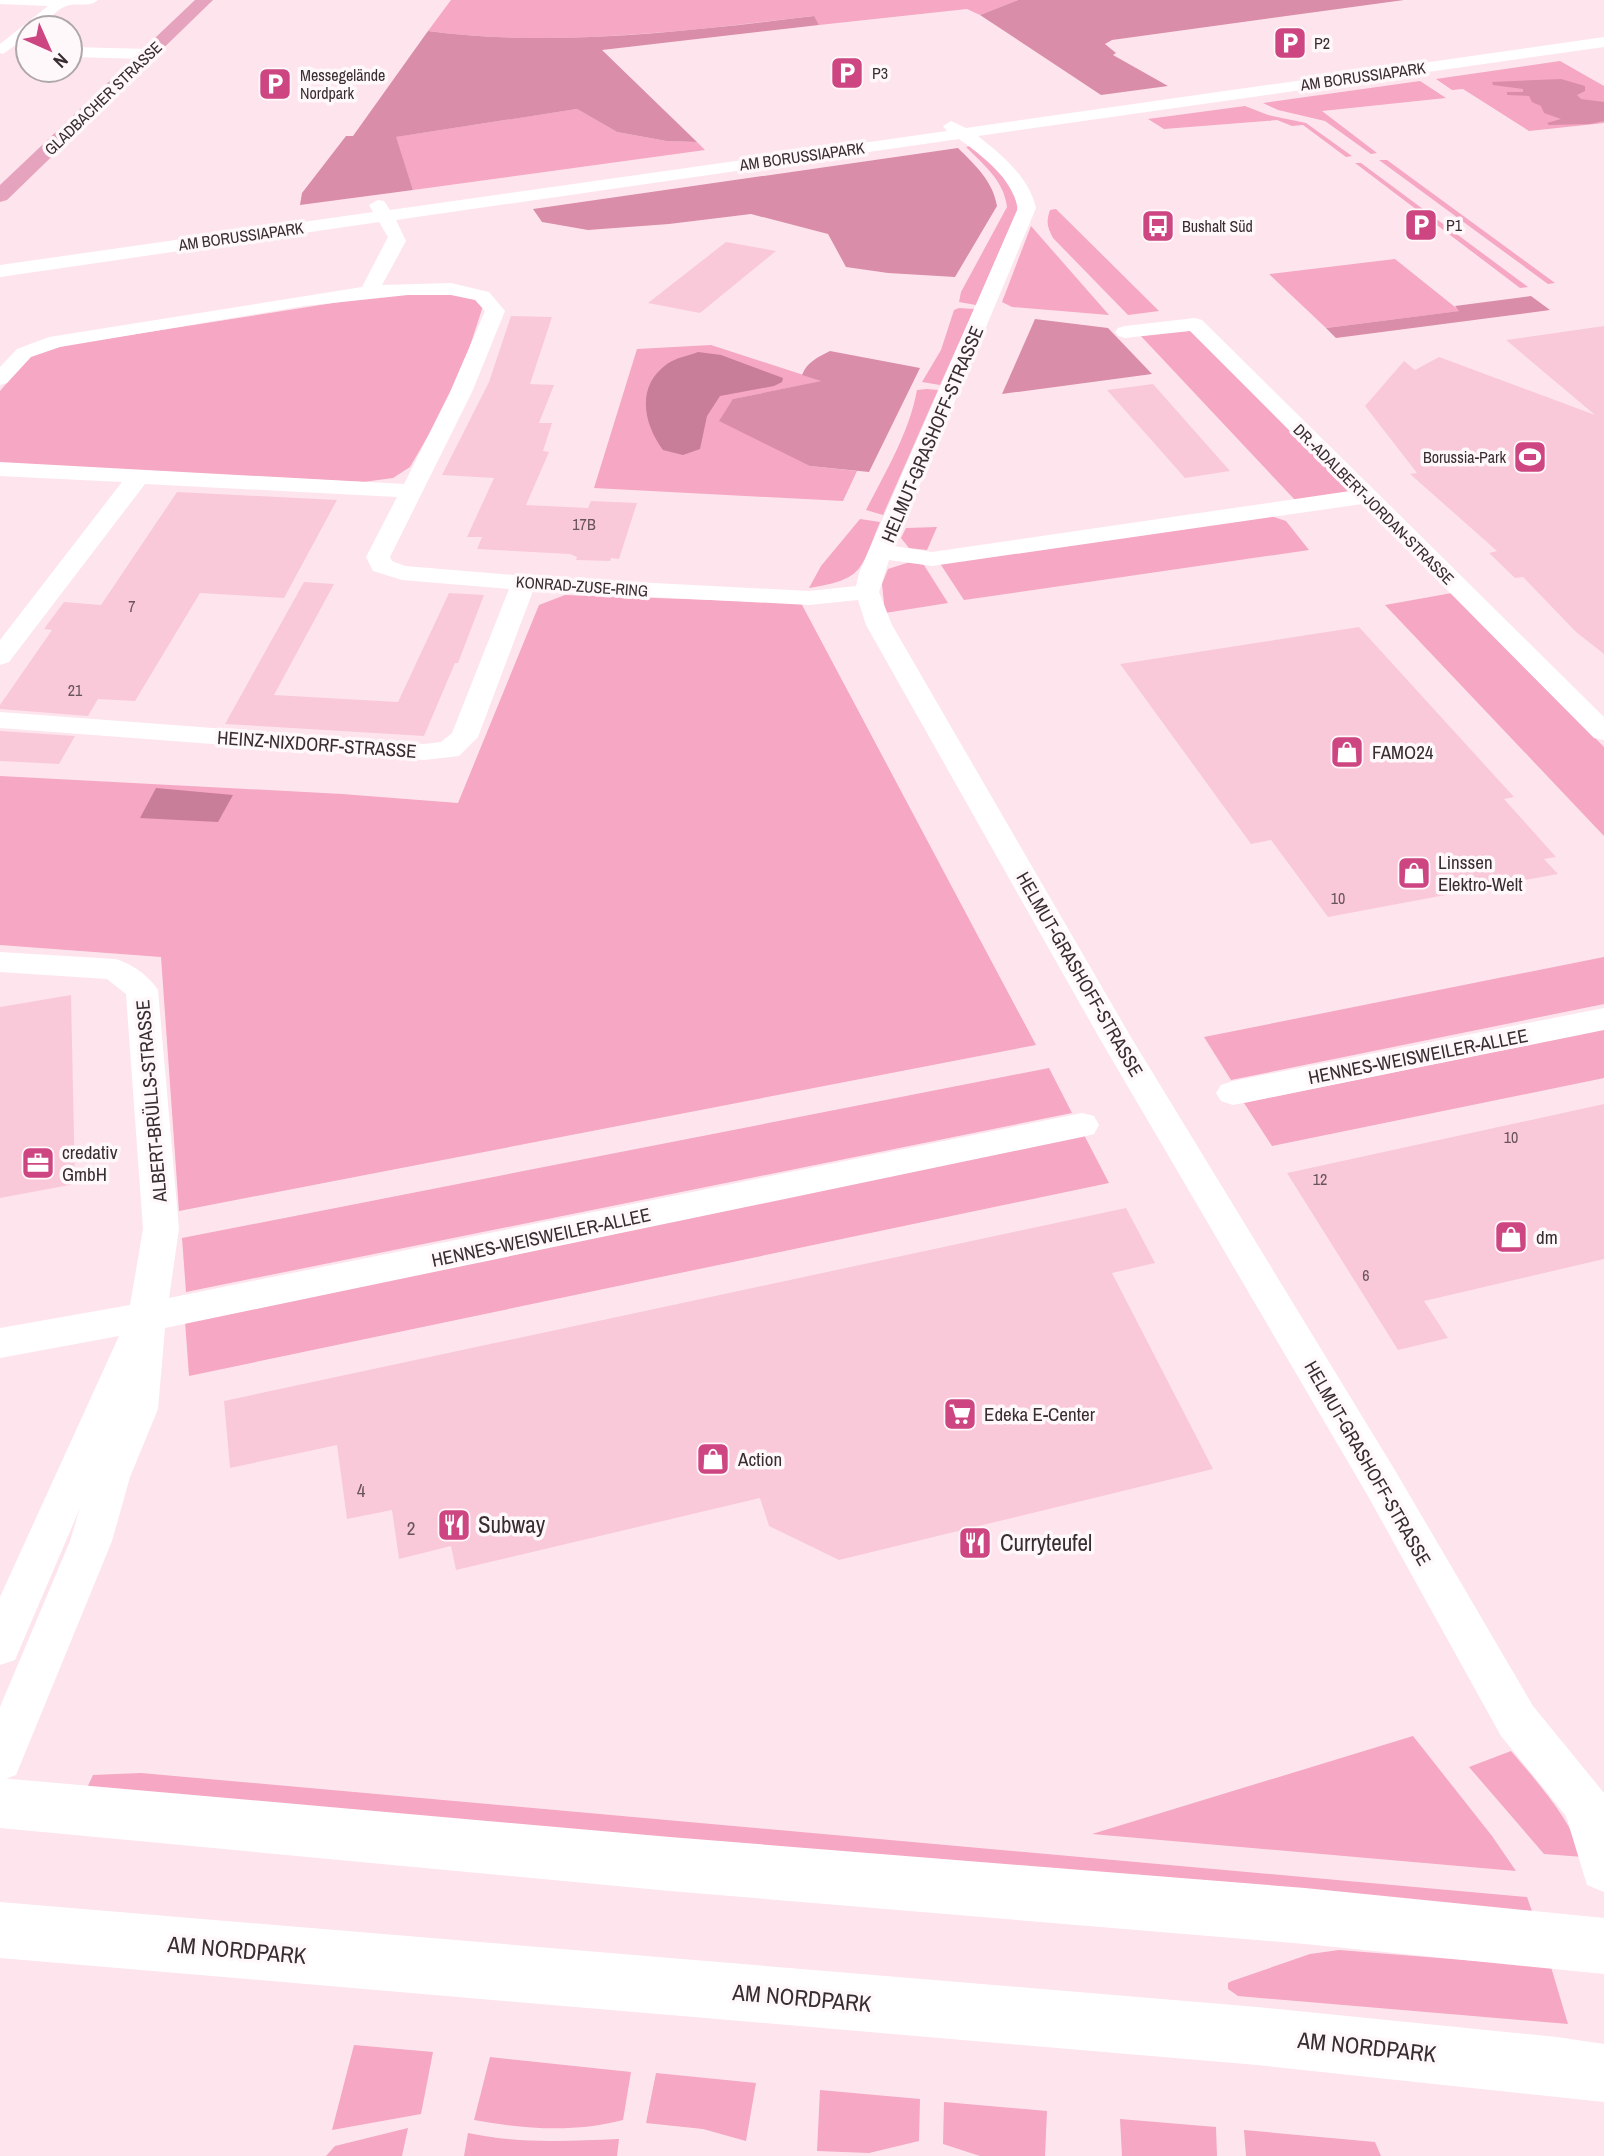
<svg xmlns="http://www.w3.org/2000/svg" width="1604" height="2156" viewBox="0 0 1604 2156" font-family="'Archivo Narrow',sans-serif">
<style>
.green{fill:#f5a7c3}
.forest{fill:#da8da9}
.water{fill:#c87d99}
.building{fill:#fac9d9}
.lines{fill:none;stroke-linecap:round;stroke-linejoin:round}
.street{fill:#fff;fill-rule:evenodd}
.secondary{fill:#fff;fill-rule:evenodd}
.primary{fill:#e5a3be;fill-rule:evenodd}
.labels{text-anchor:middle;stroke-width:7;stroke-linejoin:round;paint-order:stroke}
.far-poi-label{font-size:16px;fill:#382d31;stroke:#fff8fa;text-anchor:start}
.far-street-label{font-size:16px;fill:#382d31;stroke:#fff8fa}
.number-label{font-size:16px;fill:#68545b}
.street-label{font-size:19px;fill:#382d31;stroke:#fff8fa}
.poi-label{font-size:19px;fill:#382d31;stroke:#fff8fa;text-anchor:start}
.near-number-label{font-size:19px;fill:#68545b}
.near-poi-label{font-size:23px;fill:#382d31;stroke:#fff8fa;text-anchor:start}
.near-street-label{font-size:23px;fill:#382d31;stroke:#fff8fa}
</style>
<rect width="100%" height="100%" fill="#fee5ed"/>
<g class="green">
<path d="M451,0H1018L980,15L967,9L819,25L813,16C688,31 554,48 428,31Z"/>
<polygon points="1560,61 1604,86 1604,123 1529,131 1463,89 1452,90 1436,79"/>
<polygon points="1420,81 1446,98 1322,111 1377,153 1371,154 1325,121 1278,110 1263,103"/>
<polygon points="1245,106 1268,115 1306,123 1352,156 1346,157 1303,125 1292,126 1277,120 1164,129 1148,119"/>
<polygon points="577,109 617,132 666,141 697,142 705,150 413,190 395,137"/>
<path d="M970,146C988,163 1019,184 1017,211L976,305L959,302L961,292L1007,207C1004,181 984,165 966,147Z"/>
<polygon points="1379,160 1387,160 1555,283 1548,284"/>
<polygon points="1355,163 1361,163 1528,287 1520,288"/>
<path d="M1056,209L1159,311L1128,315L1053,238C1047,227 1046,222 1050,210Z"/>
<polygon points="1031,226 1109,315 1012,307 1002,302"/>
<polygon points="1395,259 1460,311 1326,328 1269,274"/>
<polygon points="397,293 465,294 484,303 457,386 410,467 393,478 363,482 0,464 0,391 32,354 66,345"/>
<polygon points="959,308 974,309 940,385 922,382 941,350 954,310"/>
<polygon points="1189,328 1350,492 1295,500 1139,334"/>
<polygon points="711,345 822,381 734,399 810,466 857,471 843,501 594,488 637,349"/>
<path d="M927,389L938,390L883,515L866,510C886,471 909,433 917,390Z"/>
<polygon points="1271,516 1286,521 1309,550 964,600 939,562"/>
<path d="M860,519L880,522C860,570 865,579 809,588L821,566Z"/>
<polygon points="937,527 927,550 909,548 901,538 906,528"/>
<polygon points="913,561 922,562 948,603 885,613 882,584 888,569"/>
<polygon points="1452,593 1604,747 1604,836 1385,605"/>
<polygon points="565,595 801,603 1036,1045 179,1211 161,957 0,945 0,776 342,794 458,803 539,605"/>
<polygon points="1604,957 1604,1004 1231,1080 1204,1037"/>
<polygon points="1604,1029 1604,1078 1272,1146 1244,1103"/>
<polygon points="1049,1068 1072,1113 186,1292 182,1238"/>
<polygon points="1084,1135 1109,1183 189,1376 185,1321"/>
<polygon points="1413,1736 1492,1836 1516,1871 1092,1834"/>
<path d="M1511,1751C1538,1783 1569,1817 1583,1857L1544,1854L1469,1767Z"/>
<polygon points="141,1773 1527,1897 1534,1917 87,1788 93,1775"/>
<polygon points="1339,1950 1551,1967 1568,2024 1238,1996 1228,1989 1228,1983 1232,1981 1310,1954"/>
<polygon points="354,2045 433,2052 421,2114 332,2130"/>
<path d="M490,2057L631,2072L623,2120C573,2133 525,2129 474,2120Z"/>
<polygon points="656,2073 756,2083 746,2141 703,2129 646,2123"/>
<polygon points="820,2090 920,2099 919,2141 869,2153 817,2151"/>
<polygon points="944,2102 1047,2111 1045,2156 980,2156 943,2144"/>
<polygon points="1120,2119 1216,2127 1217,2156 1122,2156"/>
<polygon points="408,2128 402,2156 326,2156 335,2146"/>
<polygon points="1244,2130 1375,2142 1381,2156 1246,2156"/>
<path d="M468,2133C520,2144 567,2141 619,2139L617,2156H464Z"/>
</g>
<g class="forest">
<polygon points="1018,0 1404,0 1112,40 1105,44 1116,53 1113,55 1168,86 1101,95 980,15"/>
<path d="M814,16L819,25L602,50L697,142L666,141L617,132L577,109L396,137L413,190L300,205L302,193L346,136H353L428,31C554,48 688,31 814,16Z"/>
<polygon points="1561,79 1585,86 1585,91 1577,95 1581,99 1604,102 1604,121 1590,124 1549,125 1547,123 1561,119 1544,113 1541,106 1532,102 1529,96 1507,95 1507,92 1523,92 1523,89 1493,85 1492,82"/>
<path d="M958,148C975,165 993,181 997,206L955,277L888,273L846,267L828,234L751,214L669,224L588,230L542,222L533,209Z"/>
<polygon points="1531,296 1550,310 1336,338 1326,328 1459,311 1455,306"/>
<polygon points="1035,319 1108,328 1152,374 1002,394"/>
<path d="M830,351L920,368L869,472L810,466L719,421L733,399L821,381L802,375C807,362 818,357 830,351Z"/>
</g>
<g class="water">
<path d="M698,352L721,355L783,378L782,382L774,386L720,396L707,416L700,449L683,455L663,450C643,423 636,386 667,364C675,358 688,356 698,352Z"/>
<polygon points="156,788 233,795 218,822 140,818"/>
</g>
<g class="building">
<polygon points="726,242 776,251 700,313 648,303"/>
<polygon points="511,316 552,317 530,384 554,385 539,423 552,423 543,451 549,452 526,505 588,508 591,501 637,503 619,559 611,558 610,561 576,560 577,557 570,554 477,549 482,537 467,537 494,478 442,475 489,382"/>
<polygon points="1604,326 1604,654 1576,632 1523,577 1515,578 1489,553 1497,551 1410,474 1417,473 1365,406 1404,361 1415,370 1439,357 1595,415 1506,340"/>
<polygon points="1153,384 1230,471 1185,478 1107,390"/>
<polygon points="177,492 337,500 284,598 200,593 135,701 98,699 88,716 0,709 0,705 52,630 44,629 64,602 101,605"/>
<polygon points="304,582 334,584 274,695 398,702 449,593 484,595 458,663 455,663 424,736 225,724"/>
<polygon points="1359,627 1514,797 1504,799 1556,857 1544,859 1558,874 1328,917 1271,840 1251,844 1120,664"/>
<polygon points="0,731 75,736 59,764 0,761"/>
<polygon points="71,995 75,1184 0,1198 0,1007"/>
<polygon points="1604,1104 1604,1259 1424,1301 1448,1338 1398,1350 1287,1173"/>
<polygon points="1126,1208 1155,1263 1112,1273 1213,1469 839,1560 769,1526 760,1498 456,1570 451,1546 399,1559 392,1510 347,1519 337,1445 230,1468 224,1401"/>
</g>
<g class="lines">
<g class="street">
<path d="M0,0H98C89,8 77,2 66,6C49,13 49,28 28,28V36L3,54L0,53V44L48,6L0,4Z"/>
<path d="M1604,37V47L978,136C1002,155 1029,177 1036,208L894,546L932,552L1350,491L1190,331L1125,338L1118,336L1115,332L1118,328L1125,326L1195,318L1202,320L1604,717V740L1594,738L1362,504L932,566L889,560L879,592L892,625L1132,1039L1396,1472L1533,1706L1604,1793V1892L1587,1885L1566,1816L1501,1736L1368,1496L1100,1039L866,625L858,600L809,605L533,591L478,737L459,756L424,760L0,728V712L424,744L441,742L452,733L509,589L402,580L373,571L366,557L397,497L145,484L9,662L0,665V640L122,482L0,476V462L404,484L450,392L485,311L475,300L451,295H408L304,306L60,347L31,357L7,383L0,385V367L17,349L49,337L362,287L388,237L379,222L0,277V265L373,212L369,205L378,200L384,201L390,210L947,131L943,126L951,121L966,128ZM959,139C984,157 1011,177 1018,208L859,573L856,586L809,591L538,577L405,566L392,561L390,557L472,392L505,311L489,292L451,283L382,285L406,241L396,220Z"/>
<polygon points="70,47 149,49 157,54 149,59 70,57"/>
<path d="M0,952L115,959C131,963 149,976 158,990L179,1229L169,1298L1082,1113L1094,1116L1099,1125L1094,1134L1082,1137L165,1328L158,1409L130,1477L112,1541L16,1775L0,1781V1707L70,1541L80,1508L15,1660L0,1665V1597L119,1336L0,1358V1328L130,1305L143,1229L126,994L107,979L0,972Z"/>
<polygon points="1604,1008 1604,1030 1233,1105 1221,1101 1216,1093 1221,1085 1233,1081"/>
</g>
<g class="secondary">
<polygon points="0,1778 670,1837 1305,1888 1604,1918 1604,1974 1305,1944 670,1891 0,1828"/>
<polygon points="0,1902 1257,2007 1557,2037 1604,2044 1604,2102 1257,2065 0,1958"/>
</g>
<polygon class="primary" points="195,0 213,0 7,200 0,202 0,185"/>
</g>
<defs>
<symbol id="parking-square" viewBox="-11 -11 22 22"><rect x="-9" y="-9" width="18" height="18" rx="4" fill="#cd4581" stroke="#fff8fa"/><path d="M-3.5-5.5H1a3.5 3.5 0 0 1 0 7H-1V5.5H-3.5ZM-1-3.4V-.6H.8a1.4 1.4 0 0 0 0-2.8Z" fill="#fff"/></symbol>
<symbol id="bus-square" viewBox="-11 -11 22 22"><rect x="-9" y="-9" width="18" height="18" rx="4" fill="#cd4581" stroke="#fff8fa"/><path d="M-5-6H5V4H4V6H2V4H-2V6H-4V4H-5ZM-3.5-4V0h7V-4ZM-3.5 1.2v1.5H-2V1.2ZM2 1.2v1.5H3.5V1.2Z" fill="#fff"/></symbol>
<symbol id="stadium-square" viewBox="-11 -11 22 22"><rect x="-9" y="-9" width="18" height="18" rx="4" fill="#cd4581" stroke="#fff8fa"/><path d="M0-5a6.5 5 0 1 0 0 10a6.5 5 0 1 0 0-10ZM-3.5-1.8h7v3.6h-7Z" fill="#fff"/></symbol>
<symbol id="shop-square" viewBox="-11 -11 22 22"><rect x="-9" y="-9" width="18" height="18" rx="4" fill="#cd4581" stroke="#fff8fa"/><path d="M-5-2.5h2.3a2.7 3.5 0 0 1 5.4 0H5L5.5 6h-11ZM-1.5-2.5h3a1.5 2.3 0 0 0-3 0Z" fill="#fff"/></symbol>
<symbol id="office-square" viewBox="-11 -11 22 22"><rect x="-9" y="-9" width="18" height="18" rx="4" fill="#cd4581" stroke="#fff8fa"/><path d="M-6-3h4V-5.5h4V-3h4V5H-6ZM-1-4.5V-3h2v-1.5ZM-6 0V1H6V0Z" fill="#fff"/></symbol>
<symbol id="supermarket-square" viewBox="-11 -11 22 22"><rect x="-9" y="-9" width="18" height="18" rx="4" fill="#cd4581" stroke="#fff8fa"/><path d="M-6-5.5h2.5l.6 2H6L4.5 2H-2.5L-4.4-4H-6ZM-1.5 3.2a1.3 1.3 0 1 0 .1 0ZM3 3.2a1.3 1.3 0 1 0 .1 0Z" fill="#fff"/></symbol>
<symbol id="restaurant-square" viewBox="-11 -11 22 22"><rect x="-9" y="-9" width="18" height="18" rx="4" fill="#cd4581" stroke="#fff8fa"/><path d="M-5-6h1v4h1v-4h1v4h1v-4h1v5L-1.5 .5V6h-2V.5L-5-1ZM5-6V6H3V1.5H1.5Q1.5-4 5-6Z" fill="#fff"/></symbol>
</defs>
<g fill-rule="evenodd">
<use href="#parking-square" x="1271" y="24" width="38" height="38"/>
<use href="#parking-square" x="828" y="54" width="38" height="38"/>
<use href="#parking-square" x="256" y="65" width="38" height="38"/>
<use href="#parking-square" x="1402" y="206" width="38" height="38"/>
<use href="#bus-square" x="1139" y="207" width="38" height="38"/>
<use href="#stadium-square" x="1511" y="438" width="38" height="38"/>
<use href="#shop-square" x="1328" y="733" width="38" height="38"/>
<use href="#shop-square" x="1395" y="854" width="38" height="38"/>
<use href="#office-square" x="19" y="1144" width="38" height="38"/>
<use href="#shop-square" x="1492" y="1218" width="38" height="38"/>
<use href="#supermarket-square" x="941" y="1395" width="38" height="38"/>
<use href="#shop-square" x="694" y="1440" width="38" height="38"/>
<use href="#restaurant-square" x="435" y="1506" width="38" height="38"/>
<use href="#restaurant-square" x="956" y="1524" width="38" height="38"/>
</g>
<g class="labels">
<g class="far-poi-label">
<text x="1314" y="49">P2</text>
<text x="872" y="79">P3</text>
<text x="300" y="81">Messegelände<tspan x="300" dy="18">Nordpark</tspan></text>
<text x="1446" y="231">P1</text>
<text x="1182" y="232">Bushalt Süd</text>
<text x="1506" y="463" text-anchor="end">Borussia-Park</text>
</g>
<g class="far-street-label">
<text transform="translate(1363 76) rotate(-8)" y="6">AM BORUSSIAPARK</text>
<text transform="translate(103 98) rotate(-44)" y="6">GLADBACHER STRASSE</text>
<text transform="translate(802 156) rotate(-8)" y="6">AM BORUSSIAPARK</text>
<text transform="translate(241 236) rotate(-8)" y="6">AM BORUSSIAPARK</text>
<text transform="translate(1374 504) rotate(45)" y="6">DR.-ADALBERT-JORDAN-STRASSE</text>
<text transform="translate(582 586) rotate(4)" y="6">KONRAD-ZUSE-RING</text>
</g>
<g class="number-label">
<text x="584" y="530">17B</text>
<text x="132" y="612">7</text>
<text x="75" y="696">21</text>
<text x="1338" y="904">10</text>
<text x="1511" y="1143">10</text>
<text x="1320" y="1185">12</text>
<text x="1366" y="1281">6</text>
</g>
<g class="street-label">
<text transform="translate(932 434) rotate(-67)" y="7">HELMUT-GRASHOFF-STRASSE</text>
<text transform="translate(317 744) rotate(4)" y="7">HEINZ-NIXDORF-STRASSE</text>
<text transform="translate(1080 974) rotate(60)" y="7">HELMUT-GRASHOFF-STRASSE</text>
<text transform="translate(1418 1056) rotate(-11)" y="7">HENNES-WEISWEILER-ALLEE</text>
<text transform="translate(151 1101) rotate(-95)" y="7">ALBERT-BRÜLLS-STRASSE</text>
<text transform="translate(541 1237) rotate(-12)" y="7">HENNES-WEISWEILER-ALLEE</text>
<text transform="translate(1368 1463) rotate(60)" y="7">HELMUT-GRASHOFF-STRASSE</text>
</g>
<g class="poi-label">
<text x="1372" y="759">FAMO24</text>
<text x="1438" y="869">Linssen<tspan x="1438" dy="22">Elektro-Welt</tspan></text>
<text x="62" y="1159">credativ<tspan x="62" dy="22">GmbH</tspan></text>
<text x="1536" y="1244">dm</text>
<text x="984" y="1421">Edeka E-Center</text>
<text x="738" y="1466">Action</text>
</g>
<g class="near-number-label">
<text x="361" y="1497">4</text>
<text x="411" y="1535">2</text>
</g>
<g class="near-poi-label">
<text x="478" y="1533">Subway</text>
<text x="1000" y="1551">Curryteufel</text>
</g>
<g class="near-street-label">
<text transform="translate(237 1950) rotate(5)" y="8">AM NORDPARK</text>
<text transform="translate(802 1998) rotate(5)" y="8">AM NORDPARK</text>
<text transform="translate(1367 2047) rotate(6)" y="8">AM NORDPARK</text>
</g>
</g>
<g transform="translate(49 49) rotate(135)"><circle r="33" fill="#fff8fa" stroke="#afa7aa" stroke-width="2"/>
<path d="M0-5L12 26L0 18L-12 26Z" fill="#cd4581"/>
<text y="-10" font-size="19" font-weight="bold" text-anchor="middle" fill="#382d31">N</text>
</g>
</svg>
